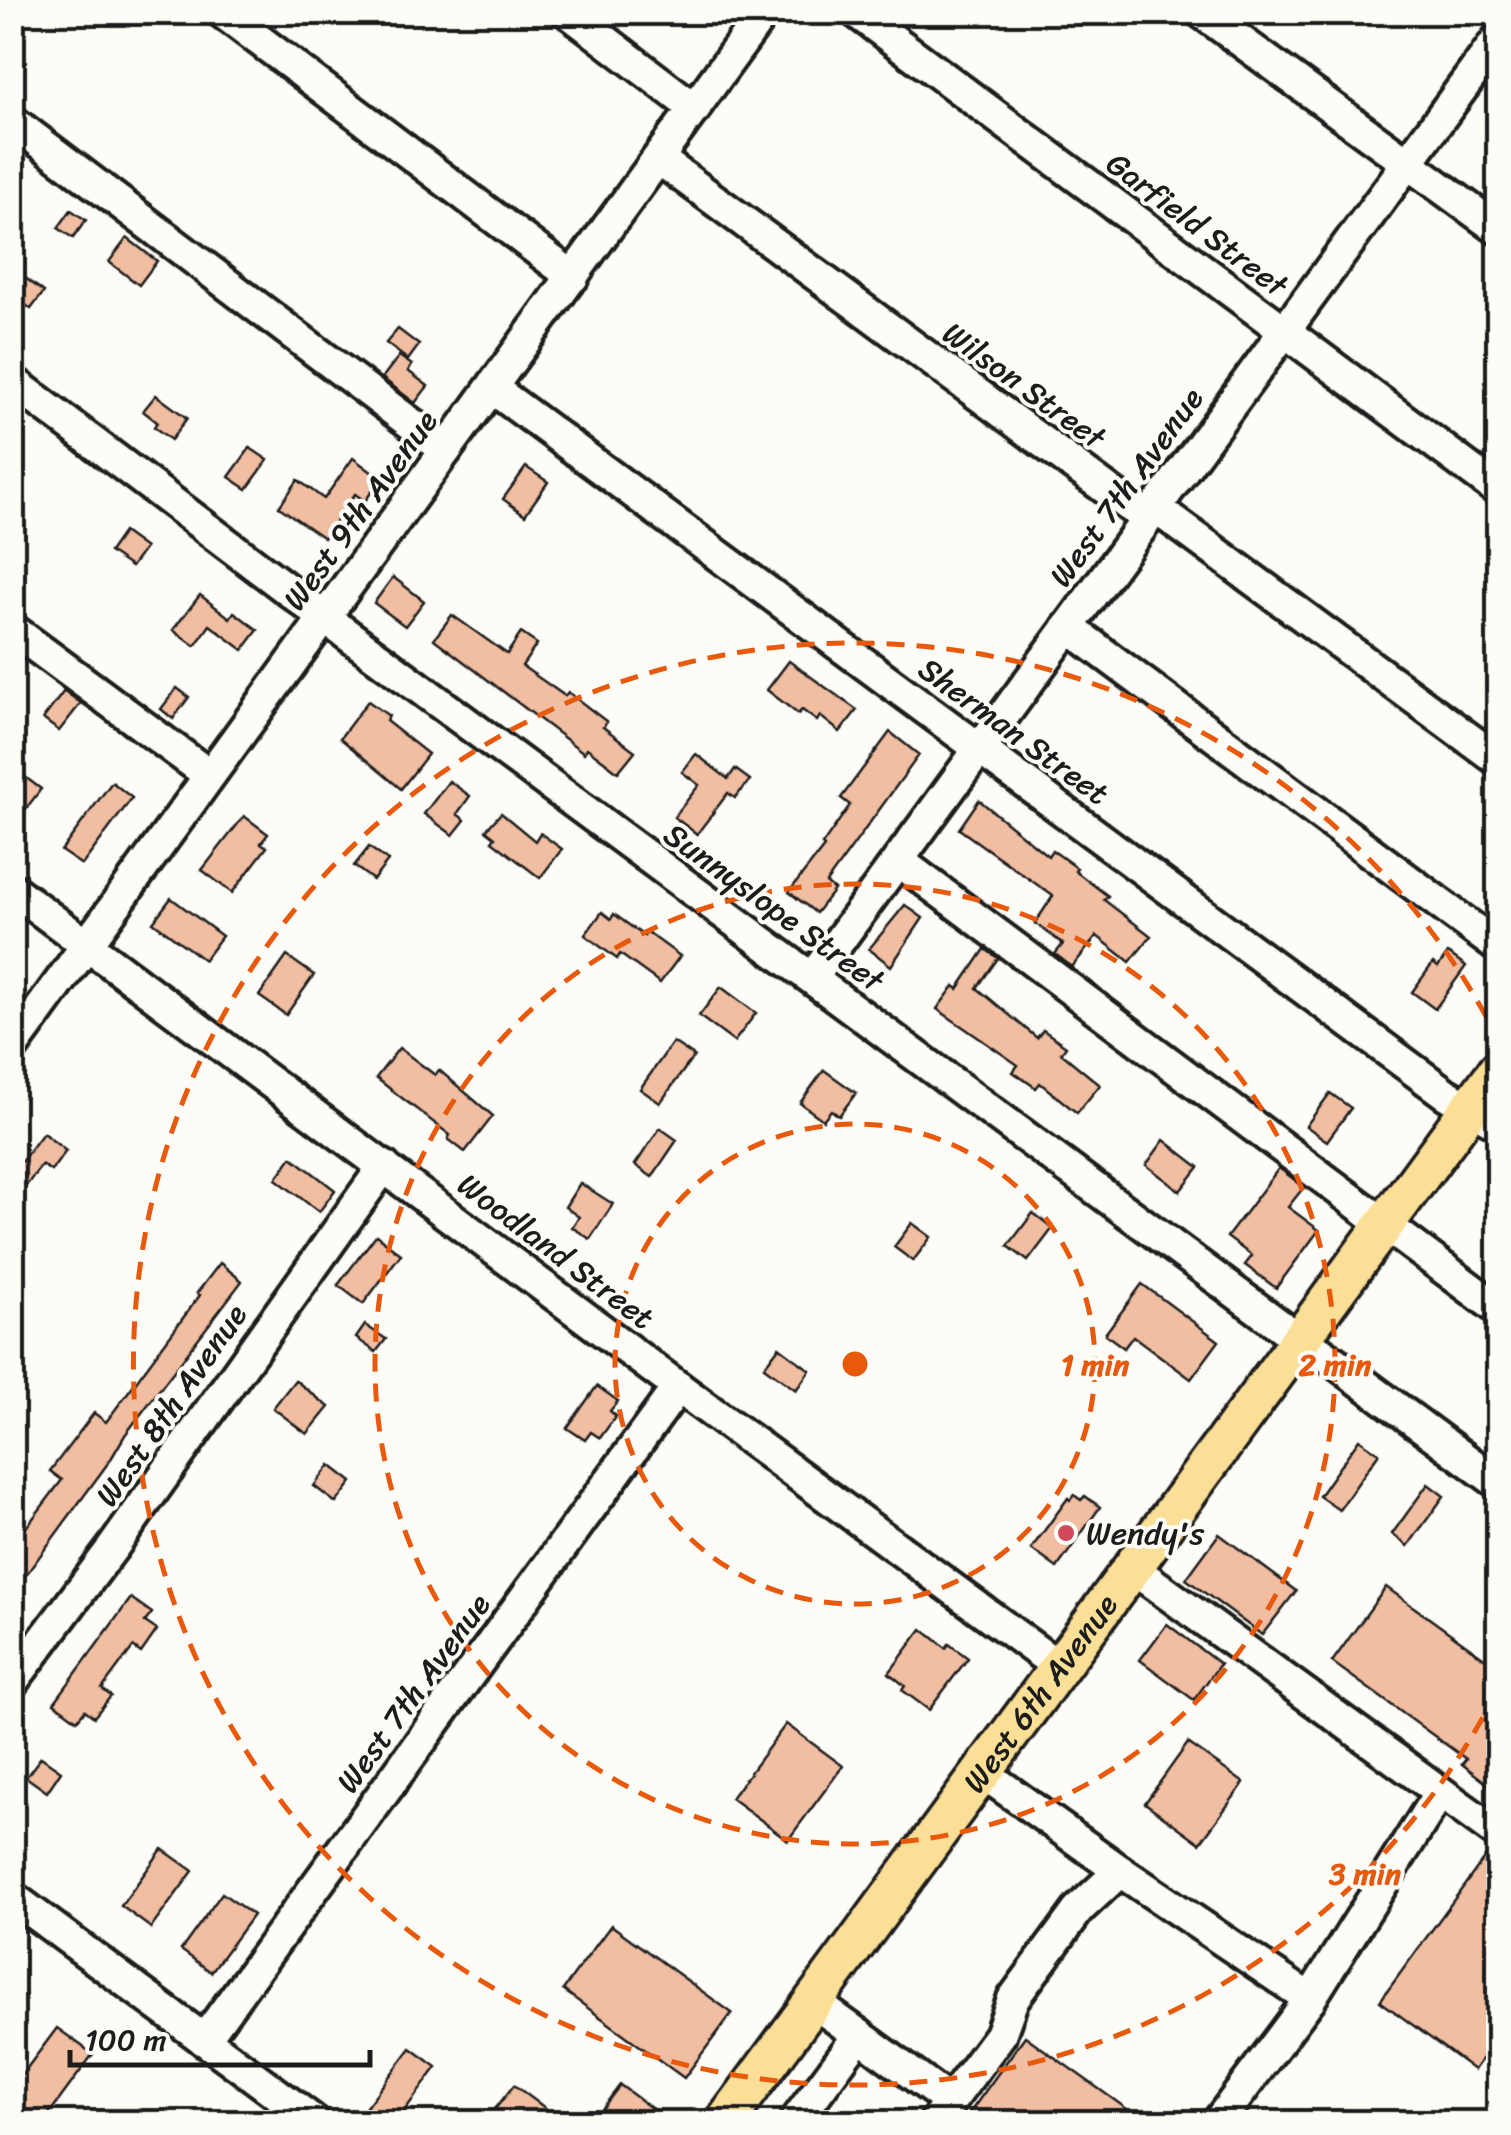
<svg xmlns="http://www.w3.org/2000/svg" width="1511" height="2135" viewBox="0 0 1511 2135" font-family="Sriracha,sans-serif">
<style>
.building{fill:#f1bea2;stroke:#1c1c1c;stroke-width:2.5}
.lines{fill:none;stroke-linecap:round;stroke-linejoin:round}
.minor-casing{stroke:#1c1c1c;stroke-width:38}
.major-casing{stroke:#1c1c1c;stroke-width:45}
.minor{stroke:#fdfcf7;stroke-width:30}
.major{stroke:#fbdf96;stroke-width:38}
.ring{fill:none;stroke:#e8590c;stroke-width:5;stroke-dasharray:18 12}
.poi-dot{fill:#d1495b;stroke:#fdfcf7;stroke-width:4}
.labels{text-anchor:middle;stroke-width:8;stroke-linejoin:round;paint-order:stroke}
.street-label{font-size:32px;fill:#1c1c1c;stroke:#fdfcf7}
.poi-label{font-size:32px;fill:#1c1c1c;stroke:#fdfcf7;text-anchor:start}
.centre{fill:#e8590c;stroke:#fdfcf7;stroke-width:5}
.ring-label{font-size:30px;text-anchor:middle;font-weight:bold;fill:#e8590c;stroke:#fdfcf7;stroke-width:8;stroke-linejoin:round;paint-order:stroke}
</style>
<rect width="100%" height="100%" fill="#fdfcf7"/>
<filter id="ink" filterUnits="userSpaceOnUse"><feTurbulence type="fractalNoise" baseFrequency=".01" numOctaves="2"/><feDisplacementMap in="SourceGraphic" scale="20" xChannelSelector="R" yChannelSelector="G"/><feConvolveMatrix kernelMatrix="1 2 1 2 8 2 1 2 1" color-interpolation-filters="sRGB"/></filter>
<g filter="url(#ink)">
<g class="building">
<polygon points="71,210 86,220 73,238 58,228"/>
<polygon points="127,238 157,261 139,285 109,262"/>
<polygon points="12,268 44,292 31,309 12,295"/>
<polygon points="398,329 419,345 408,360 386,343"/>
<polygon points="399,356 412,365 408,371 428,386 415,403 382,378"/>
<polygon points="156,395 187,418 171,440 154,427 157,422 143,411"/>
<polygon points="250,448 268,460 247,489 229,477"/>
<polygon points="353,458 381,479 365,501 355,494 324,538 279,507 298,480 324,499"/>
<polygon points="526,467 548,482 525,515 503,499"/>
<polygon points="123,532 145,548 131,567 109,552"/>
<polygon points="393,577 424,601 405,626 374,603"/>
<polygon points="200,595 230,618 234,612 258,630 243,650 210,625 195,646 173,630"/>
<polygon points="452,615 507,654 521,633 537,644 522,666 565,696 568,692 607,722 603,727 635,751 618,772 587,748 584,753 434,639"/>
<polygon points="789,661 857,710 840,732 820,716 817,721 802,710 798,714 767,690"/>
<polygon points="177,688 189,697 173,719 161,709"/>
<polygon points="64,691 81,703 59,731 43,719"/>
<polygon points="368,701 389,716 386,721 428,754 401,789 340,738"/>
<polygon points="890,732 919,755 826,883 834,890 816,913 789,892 824,847 822,845 850,805 841,798"/>
<polygon points="696,754 728,779 735,769 750,780 735,798 728,793 697,834 674,817 699,785 682,772"/>
<polygon points="12,767 41,789 12,827"/>
<polygon points="449,781 470,796 457,814 465,820 453,835 424,814"/>
<polygon points="112,782 132,798 82,865 61,851"/>
<polygon points="979,800 1048,856 1052,850 1077,868 1075,871 1108,896 1104,900 1151,936 1130,962 1097,936 1072,967 1055,954 1063,944 1035,923 1053,896 959,829"/>
<polygon points="501,813 535,841 540,833 562,849 540,878 492,841 495,837 486,830"/>
<polygon points="244,816 268,834 261,843 267,847 232,893 202,870"/>
<polygon points="369,847 388,861 373,880 354,866"/>
<polygon points="171,898 222,936 204,960 153,922"/>
<polygon points="905,905 923,918 891,966 869,949"/>
<polygon points="602,912 611,919 614,914 644,936 647,932 680,956 660,983 620,954 617,959 585,935"/>
<polygon points="985,949 998,958 977,988 1037,1038 1043,1030 1066,1046 1061,1053 1100,1085 1077,1113 1040,1083 1036,1088 1013,1072 1018,1065 937,1009 954,986 958,989"/>
<polygon points="1448,953 1466,966 1435,1009 1412,992 1433,963 1438,967"/>
<polygon points="287,956 314,975 286,1015 259,996"/>
<polygon points="721,987 756,1013 734,1042 699,1016"/>
<polygon points="673,1042 694,1056 660,1103 640,1089"/>
<polygon points="399,1048 435,1075 439,1070 493,1116 465,1152 448,1139 450,1135 376,1078"/>
<polygon points="824,1070 856,1093 839,1116 831,1110 823,1120 800,1103"/>
<polygon points="1330,1093 1351,1108 1327,1141 1306,1126"/>
<polygon points="660,1128 677,1140 652,1177 635,1165"/>
<polygon points="43,1133 66,1151 51,1171 42,1165 12,1204 12,1174"/>
<polygon points="1164,1140 1199,1167 1180,1191 1146,1165"/>
<polygon points="292,1157 335,1190 319,1212 276,1179"/>
<polygon points="1279,1168 1304,1187 1288,1207 1319,1230 1276,1288 1245,1265 1252,1256 1227,1237"/>
<polygon points="580,1183 613,1204 590,1239 572,1227 579,1217 565,1207"/>
<polygon points="1033,1213 1053,1228 1028,1261 1008,1246"/>
<polygon points="912,1223 931,1237 913,1261 894,1247"/>
<polygon points="376,1235 401,1254 363,1304 338,1285"/>
<polygon points="220,1263 242,1281 125,1435 111,1459 12,1594 12,1546 62,1480 50,1471 94,1413 106,1422 200,1295 197,1293"/>
<polygon points="1142,1284 1219,1341 1191,1379 1133,1336 1124,1348 1105,1334"/>
<polygon points="365,1325 386,1339 376,1352 356,1338"/>
<polygon points="779,1347 810,1370 796,1390 764,1367"/>
<polygon points="295,1380 329,1407 307,1434 273,1408"/>
<polygon points="597,1386 618,1401 610,1411 616,1416 600,1438 591,1432 585,1440 567,1428"/>
<polygon points="1359,1439 1379,1453 1339,1510 1319,1496"/>
<polygon points="330,1465 352,1482 336,1503 314,1486"/>
<polygon points="1428,1484 1444,1496 1408,1546 1392,1534"/>
<polygon points="1074,1495 1081,1500 1085,1496 1100,1507 1057,1568 1031,1549 1068,1498 1070,1500"/>
<polygon points="1219,1534 1296,1591 1262,1635 1186,1579"/>
<polygon points="1386,1587 1498,1668 1498,1792 1462,1764 1466,1759 1332,1662"/>
<polygon points="131,1598 152,1613 145,1622 157,1630 141,1653 133,1647 102,1689 111,1696 94,1717 85,1710 77,1720 54,1703"/>
<polygon points="1167,1624 1220,1664 1194,1700 1140,1660"/>
<polygon points="922,1629 946,1648 949,1644 968,1658 929,1710 902,1690 905,1686 889,1673"/>
<polygon points="786,1724 843,1766 788,1840 731,1798"/>
<polygon points="1188,1743 1244,1783 1200,1843 1145,1803"/>
<polygon points="41,1757 61,1771 47,1792 26,1777"/>
<polygon points="162,1849 193,1871 151,1928 121,1906"/>
<polygon points="1488,1853 1498,1861 1498,2036 1474,2070 1380,2001"/>
<polygon points="222,1893 253,1915 211,1972 181,1950"/>
<polygon points="611,1925 732,2013 684,2078 563,1990"/>
<polygon points="57,2028 93,2054 43,2122 28,2122 12,2111 12,2088"/>
<polygon points="1025,2036 1145,2122 963,2122"/>
<polygon points="411,2048 437,2067 396,2122 387,2122 366,2107"/>
<polygon points="514,2085 564,2122 505,2122 492,2113"/>
<polygon points="620,2085 670,2122 592,2122"/>
</g>
<g class="lines">
<defs>
<g id="minor">
<polyline points="222,12 573,277"/>
<polyline points="568,12 695,109"/>
<polyline points="856,12 1498,490"/>
<polyline points="1201,12 1498,229"/>
<polyline points="12,121 446,450"/>
<polyline points="659,159 1132,508 1164,514 1498,760"/>
<polyline points="12,381 325,618 1301,1341 1321,1352 1498,1483"/>
<polyline points="492,388 1446,1094 1498,1124"/>
<polyline points="1068,627 1498,947"/>
<polyline points="12,629 209,775"/>
<polyline points="899,861 1498,1309"/>
<polyline points="12,889 678,1387 1059,1667"/>
<polyline points="812,978 1498,39"/>
<polyline points="12,1048 764,12"/>
<polyline points="1132,1568 1498,1834"/>
<polyline points="12,1682 114,1546 384,1166"/>
<polyline points="982,1772 1120,1871 1310,1999"/>
<polyline points="12,1897 315,2122"/>
<polyline points="859,2035 950,2102"/>
<polyline points="204,2040 678,1387"/>
<polyline points="795,2122 859,2035 812,2001"/>
<polyline points="935,2122 1000,2035 1013,1999 1079,1909 1120,1871"/>
<polyline points="1218,2122 1310,1999 1440,1792"/>
</g>
<g id="major">
<path id="s1" d="M725,2122L1498,1070"/>
</g>
</defs>
<use href="#minor" class="minor-casing"/>
<use href="#major" class="major-casing"/>
<use href="#minor" class="minor"/>
<use href="#major" class="major"/>
</g>
</g>
<g class="ring">
<circle cx="855" cy="1364" r="240"/>
<circle cx="855" cy="1364" r="480"/>
<path d="M1497 1691A721 721 0 1 1 1497 1037"/>
</g>
<circle class="poi-dot" cx="1066" cy="1533" r="10"/>
<g class="labels">
<g class="street-label">
<text transform="translate(1197 224) rotate(37)" y="11">Garfield Street</text>
<text transform="translate(1024 385) rotate(36)" y="11">Wilson Street</text>
<text transform="translate(1126 487) rotate(-54)" y="11">West 7th Avenue</text>
<text transform="translate(360 510) rotate(-54)" y="11">West 9th Avenue</text>
<text transform="translate(1014 731) rotate(36)" y="11">Sherman Street</text>
<text transform="translate(774 907) rotate(36)" y="11">Sunnyslope Street</text>
<text transform="translate(556 1251) rotate(37)" y="11">Woodland Street</text>
<text transform="translate(171 1405) rotate(-55)" y="11">West 8th Avenue</text>
<text transform="translate(413 1693) rotate(-54)" y="11">West 7th Avenue</text>
<text dy="11" stroke="none"><textPath href="#s1" startOffset="532">West 6th Avenue</textPath></text>
</g>
<g class="poi-label">
<text x="1086" y="1544">Wendy's</text>
</g>
</g>
<circle cx="855" cy="1364" r="15" class="centre"/>
<g class="ring-label">
<text x="1095" y="1375">1 min</text>
<text x="1335" y="1375">2 min</text>
<text x="1365" y="1884">3 min</text>
</g>
<rect width="1511" height="2135" fill="none" stroke="#fdfcf7" stroke-width="50"/>
<rect x="25" y="25" width="1461" height="2085" fill="none" stroke="#1c1c1c" stroke-width="4" filter="url(#ink)"/>
<path d="M70 2050v15h300v-15" fill="none" stroke="#1c1c1c" stroke-width="5"/>
<text x="85" y="2050" font-size="30" fill="#1c1c1c" stroke="#fdfcf7" stroke-width="8" paint-order="stroke">100 m</text>
</svg>
